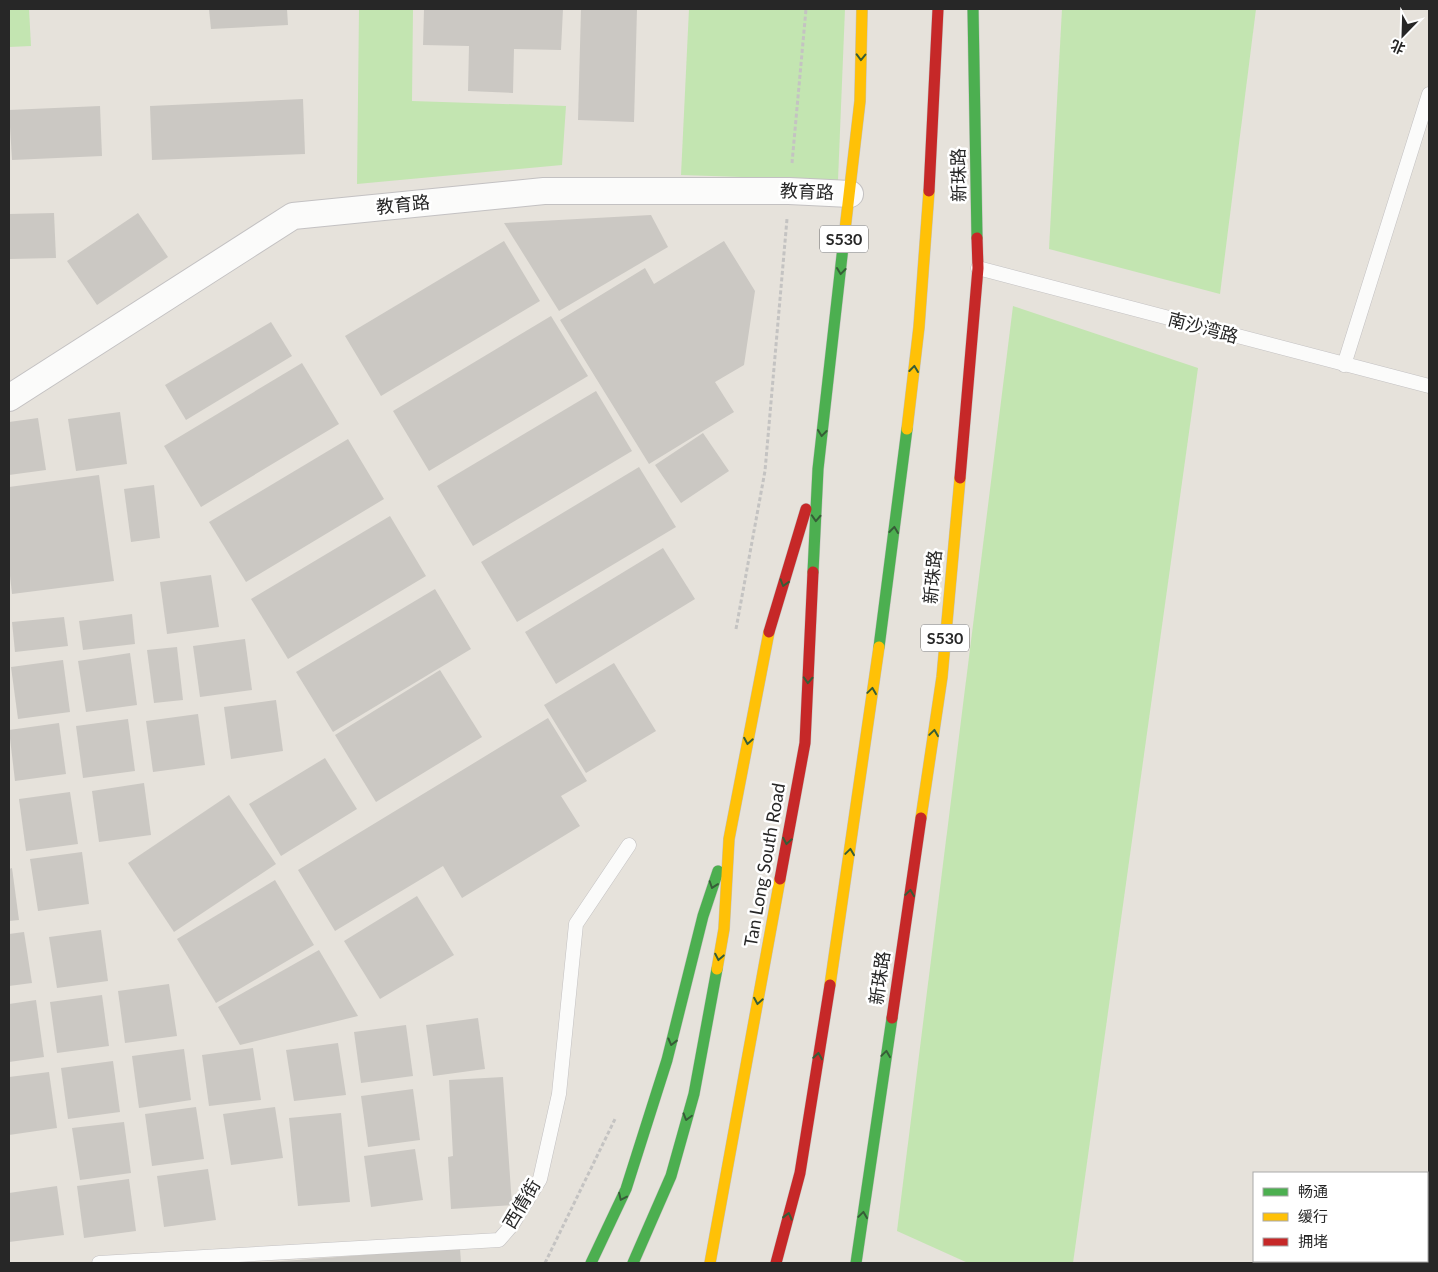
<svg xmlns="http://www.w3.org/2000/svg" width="1438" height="1272" viewBox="0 0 1438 1272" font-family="Lato,'Noto Sans SC',sans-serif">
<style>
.green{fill:#c3e5b1}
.building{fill:#cbc8c3}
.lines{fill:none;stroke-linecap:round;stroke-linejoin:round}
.lane-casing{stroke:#c3c1c2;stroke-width:15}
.street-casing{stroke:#c3c1c2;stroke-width:28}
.fast-casing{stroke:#c3c1bf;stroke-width:12}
.slow-casing{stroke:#c3c1bf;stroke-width:12}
.jam-casing{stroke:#c3c1bf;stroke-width:12}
.path{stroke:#c4c3c2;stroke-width:3;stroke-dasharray:4 2.5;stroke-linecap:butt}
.lane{stroke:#fbfbfa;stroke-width:14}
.street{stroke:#fbfbfa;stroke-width:26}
.fast{stroke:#4caf50;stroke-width:11}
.slow{stroke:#ffc107;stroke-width:11}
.jam{stroke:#c62828;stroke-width:11}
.oneway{stroke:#365d37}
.labels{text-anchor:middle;stroke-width:5;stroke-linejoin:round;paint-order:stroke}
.shield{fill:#fff;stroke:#686868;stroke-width:1}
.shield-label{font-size:16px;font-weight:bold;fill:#272727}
.street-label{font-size:18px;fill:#272727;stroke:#fff}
</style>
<rect width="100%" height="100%" fill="#e6e2db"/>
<g class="green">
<polygon points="9,9 29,9 31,46 9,47"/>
<polygon points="359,9 413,9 412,101 566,106 562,165 357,184"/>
<polygon points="689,9 845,9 838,180 681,175"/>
<polygon points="1062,9 1256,9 1220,294 1049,249"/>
<polygon points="1013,306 1198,368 1073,1263 968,1263 897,1231"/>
</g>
<g class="building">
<polygon points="209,9 287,9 288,25 211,29"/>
<polygon points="424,9 563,9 561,50 514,49 513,93 468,91 469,46 423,45"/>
<polygon points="581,9 637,9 634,122 578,120"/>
<polygon points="303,99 305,154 152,160 150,106"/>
<polygon points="100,106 102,156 12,160 9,110"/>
<polygon points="54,213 56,258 9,259 9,214"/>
<polygon points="138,213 168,257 97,305 67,261"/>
<polygon points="651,215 668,247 559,311 504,223"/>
<polygon points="504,241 540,301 381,396 345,336"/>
<polygon points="724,241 755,291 744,365 715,382 734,412 649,464 560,320 645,268 654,284"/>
<polygon points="551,316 588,376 429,471 393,411"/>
<polygon points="271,322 292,356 186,420 165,385"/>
<polygon points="302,363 339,424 201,507 164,446"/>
<polygon points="596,391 632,451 473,546 437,486"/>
<polygon points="120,412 127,464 76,471 68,419"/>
<polygon points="38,418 46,470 9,475 9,422"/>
<polygon points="703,433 729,471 681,503 655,465"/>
<polygon points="348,439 384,499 246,582 209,522"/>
<polygon points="639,467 676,527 517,622 481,562"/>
<polygon points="99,475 114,581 12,594 9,567 9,487"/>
<polygon points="154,485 160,538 131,542 124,489"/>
<polygon points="390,516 426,576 288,659 251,599"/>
<polygon points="663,548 695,599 556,684 525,632"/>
<polygon points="211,575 219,627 167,634 160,582"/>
<polygon points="435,589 471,649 333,732 296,672"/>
<polygon points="132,614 135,644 83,650 79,621"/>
<polygon points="64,617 68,646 15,652 12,622"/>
<polygon points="245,639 252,690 200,697 193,646"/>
<polygon points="177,647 183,700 154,703 147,650"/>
<polygon points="130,653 137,705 86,712 78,661"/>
<polygon points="63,660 70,712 18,719 11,667"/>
<polygon points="614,663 656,731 586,773 544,705"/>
<polygon points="440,670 482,737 376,802 335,735"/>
<polygon points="276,700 283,751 231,759 224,707"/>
<polygon points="198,714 205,765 153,772 146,721"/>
<polygon points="548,718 587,781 561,796 580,826 462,898 443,866 335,931 298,870"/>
<polygon points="128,719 135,771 83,778 76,726"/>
<polygon points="59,723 66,774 15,781 9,730"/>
<polygon points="325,758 357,809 281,856 249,804"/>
<polygon points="144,783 151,835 99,842 92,791"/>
<polygon points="70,792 78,844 26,851 19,799"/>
<polygon points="229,795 276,864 174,932 128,863"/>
<polygon points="82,852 89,904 38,911 30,859"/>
<polygon points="12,868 19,920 9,921 9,869"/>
<polygon points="275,880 314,945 216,1003 177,939"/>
<polygon points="417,896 454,955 380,999 344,941"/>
<polygon points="101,930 108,981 57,988 49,937"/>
<polygon points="24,932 32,983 9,986 9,934"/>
<polygon points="319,950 358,1016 240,1045 218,1007"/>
<polygon points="169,984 177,1036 125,1043 118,991"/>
<polygon points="102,995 109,1046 57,1053 50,1002"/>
<polygon points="36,1000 44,1057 9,1062 9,1004"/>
<polygon points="478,1018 485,1069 433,1076 426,1025"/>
<polygon points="406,1025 413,1076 361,1083 354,1032"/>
<polygon points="338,1043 346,1095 294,1101 286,1050"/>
<polygon points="253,1048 261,1100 209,1106 202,1055"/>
<polygon points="184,1049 191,1100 139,1108 132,1056"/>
<polygon points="113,1061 120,1112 68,1119 61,1068"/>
<polygon points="49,1072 57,1128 9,1135 9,1077"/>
<polygon points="503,1077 512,1205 451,1209 448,1157 453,1156 449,1080"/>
<polygon points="413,1089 420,1140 368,1147 361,1096"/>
<polygon points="196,1107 204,1159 152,1166 145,1114"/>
<polygon points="275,1107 283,1158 231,1165 223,1114"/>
<polygon points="341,1113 350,1202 298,1206 289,1118"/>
<polygon points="124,1122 131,1173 80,1180 72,1128"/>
<polygon points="415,1149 423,1200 371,1207 364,1156"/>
<polygon points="208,1169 216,1220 164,1227 157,1176"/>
<polygon points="129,1179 136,1231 84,1238 77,1186"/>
<polygon points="57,1186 64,1235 9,1242 9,1193"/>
<polygon points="460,1248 461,1263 269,1263 269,1262"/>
</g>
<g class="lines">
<defs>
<g id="lane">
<polyline points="978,268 1429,386"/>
<polyline points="1344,365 1429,94"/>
<polyline points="99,1263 499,1240 512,1225 540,1179 559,1094 576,924 629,845"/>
</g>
<polyline id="street" points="9,398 293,216 544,191 789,191 850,194"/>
<g id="fast">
<polyline points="973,9 977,238"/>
<polyline points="813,572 818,469 844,238"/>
<polyline points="879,647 907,429"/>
<polyline points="591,1263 626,1189 667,1060 703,916 718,871"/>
<polyline points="633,1263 671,1176 694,1094 717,969"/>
<polyline points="856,1263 892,1018"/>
</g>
<g id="slow">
<polyline points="844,238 860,101 862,9"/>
<polyline points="907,429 919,327 929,191"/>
<polyline points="921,818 942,677 960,478"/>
<polyline points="717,969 724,929 729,839 769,632"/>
<polyline points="830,985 879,647"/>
<polyline points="710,1263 780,879"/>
</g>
<g id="jam">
<polyline points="929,191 938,9"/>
<polyline points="960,478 978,268 977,238"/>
<polyline points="769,632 806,509"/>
<polyline points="780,879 805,743 813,572"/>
<polyline points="892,1018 921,818"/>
<polyline points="776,1263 800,1173 830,985"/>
</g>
</defs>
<use href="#lane" class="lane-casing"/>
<use href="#street" class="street-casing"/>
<use href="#fast" class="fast-casing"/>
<use href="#slow" class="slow-casing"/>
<use href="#jam" class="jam-casing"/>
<g class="path">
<polyline points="792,163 806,9"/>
<polyline points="736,629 765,471 787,219"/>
<polyline points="545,1263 616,1117"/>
</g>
<use href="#lane" class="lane"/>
<use href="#street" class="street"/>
<use href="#fast" class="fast"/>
<use href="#slow" class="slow"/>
<use href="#jam" class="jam"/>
</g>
<defs><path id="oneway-chevron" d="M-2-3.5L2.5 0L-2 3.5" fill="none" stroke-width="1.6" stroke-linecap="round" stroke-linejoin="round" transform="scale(1.25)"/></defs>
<g class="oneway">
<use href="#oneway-chevron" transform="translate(861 57) rotate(91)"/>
<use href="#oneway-chevron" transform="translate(841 271) rotate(97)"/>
<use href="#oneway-chevron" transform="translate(914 369) rotate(-83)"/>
<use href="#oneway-chevron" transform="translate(822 433) rotate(97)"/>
<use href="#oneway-chevron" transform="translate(816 518) rotate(93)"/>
<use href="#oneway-chevron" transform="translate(894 530) rotate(-83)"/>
<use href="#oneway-chevron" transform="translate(784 583) rotate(107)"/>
<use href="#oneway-chevron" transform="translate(808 680) rotate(93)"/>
<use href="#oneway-chevron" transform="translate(872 691) rotate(-82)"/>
<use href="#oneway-chevron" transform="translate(934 733) rotate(-82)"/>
<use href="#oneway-chevron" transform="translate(748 741) rotate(100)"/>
<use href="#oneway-chevron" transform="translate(787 841) rotate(100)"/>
<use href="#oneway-chevron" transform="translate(850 852) rotate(-82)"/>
<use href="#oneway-chevron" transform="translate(713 885) rotate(109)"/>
<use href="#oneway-chevron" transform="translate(910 893) rotate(-82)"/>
<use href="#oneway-chevron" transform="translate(719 957) rotate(101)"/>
<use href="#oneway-chevron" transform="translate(758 1001) rotate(100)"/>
<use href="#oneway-chevron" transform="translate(672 1042) rotate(104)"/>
<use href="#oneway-chevron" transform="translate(886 1054) rotate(-82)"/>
<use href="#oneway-chevron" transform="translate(818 1056) rotate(-81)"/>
<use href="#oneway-chevron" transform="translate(687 1117) rotate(106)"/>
<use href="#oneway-chevron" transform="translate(622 1197) rotate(115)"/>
<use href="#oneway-chevron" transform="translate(863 1215) rotate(-82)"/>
<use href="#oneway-chevron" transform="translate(788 1216) rotate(-76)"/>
</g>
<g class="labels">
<g class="shield">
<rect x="820" y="225.5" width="48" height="27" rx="4"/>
<rect x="921" y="624.5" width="48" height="27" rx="4"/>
</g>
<g class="shield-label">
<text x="844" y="245">S530</text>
<text x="945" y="644">S530</text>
</g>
<g class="street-label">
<text transform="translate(959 175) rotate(-91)" y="6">新珠路</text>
<text transform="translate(807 192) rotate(2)" y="6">教育路</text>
<text transform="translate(403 205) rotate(-6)" y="6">教育路</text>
<text transform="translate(1203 328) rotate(15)" y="6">南沙湾路</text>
<text transform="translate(933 577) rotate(-85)" y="6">新珠路</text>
<text transform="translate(765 865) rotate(-80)" y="6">Tan Long South Road</text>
<text transform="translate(880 978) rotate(-82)" y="6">新珠路</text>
<text transform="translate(522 1204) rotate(-59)" y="6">西倩街</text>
</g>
</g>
<rect width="1438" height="1272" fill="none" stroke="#272727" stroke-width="20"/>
<rect x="1253" y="1172" width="175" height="90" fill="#ffffff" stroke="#a9a9a9"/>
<rect x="1263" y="1188" width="25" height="8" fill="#4caf50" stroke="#a9a9a9"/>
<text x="1298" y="1197" font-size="15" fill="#272727">畅通</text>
<rect x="1263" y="1213" width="25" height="8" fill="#ffc107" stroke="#a9a9a9"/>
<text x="1298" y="1222" font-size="15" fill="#272727">缓行</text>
<rect x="1263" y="1238" width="25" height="8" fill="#c62828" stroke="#a9a9a9"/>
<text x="1298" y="1247" font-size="15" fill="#272727">拥堵</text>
<g transform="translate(1403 35) rotate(203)" stroke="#ffffff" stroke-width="4" paint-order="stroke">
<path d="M0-4L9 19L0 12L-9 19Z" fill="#272727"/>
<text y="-8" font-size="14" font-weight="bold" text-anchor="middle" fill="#272727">北</text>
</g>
</svg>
